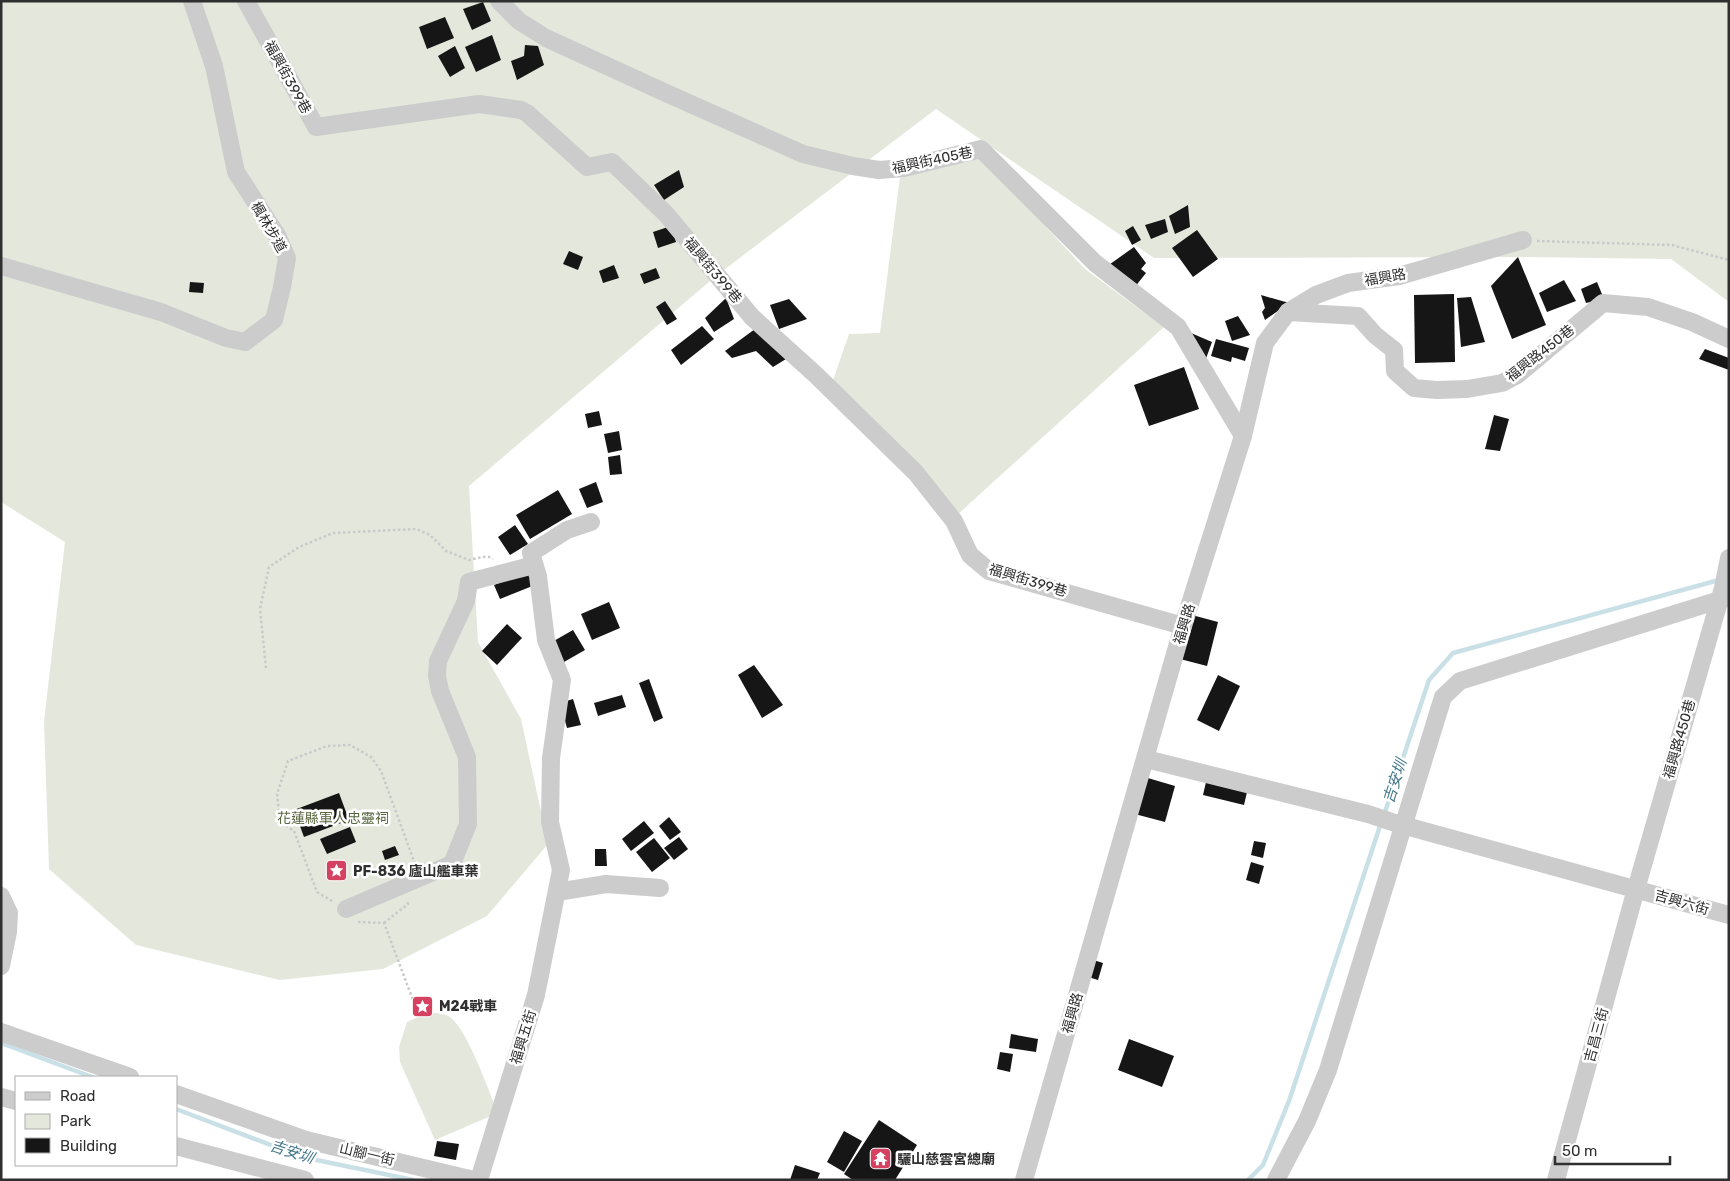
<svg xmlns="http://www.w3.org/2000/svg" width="1730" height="1181" viewBox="0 0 1730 1181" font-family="Rubik,'Noto Sans TC',sans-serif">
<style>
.green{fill:#e4e8dc}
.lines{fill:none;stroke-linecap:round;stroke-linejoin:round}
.stream{stroke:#cae0e7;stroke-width:4.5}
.building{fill:#161616}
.path{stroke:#c9c9c9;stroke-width:2.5;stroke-dasharray:2.5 2.5;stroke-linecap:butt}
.minor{stroke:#ccc;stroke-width:18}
.labels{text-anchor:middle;stroke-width:5;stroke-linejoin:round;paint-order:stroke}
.street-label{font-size:14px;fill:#2f2f2f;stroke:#fff}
.park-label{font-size:14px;fill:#586740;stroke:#fff}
.poi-label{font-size:14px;font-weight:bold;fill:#2f2f2f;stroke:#fff;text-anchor:start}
.water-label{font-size:15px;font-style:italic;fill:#44788a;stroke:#fff}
</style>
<rect width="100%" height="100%" fill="#fff"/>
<g class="green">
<polygon points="1,1 1729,1 1729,302 1671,259 1518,257 1154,258 936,109 716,276 469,486 478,642 521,719 548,844 487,916 383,969 280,980 136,945 49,869 44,721 65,542 1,502"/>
<polygon points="979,158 986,162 1085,269 1164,327 957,515 832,383 849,334 880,333 900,177"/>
<path d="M429,1012C436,1013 445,1013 451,1018C468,1031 489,1092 498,1113L435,1140L400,1062L399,1047L407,1022Z"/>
</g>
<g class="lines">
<g class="stream">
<polyline points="1384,815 1429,680 1453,653 1719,580"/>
<polyline points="1,1043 92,1077"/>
<polyline points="176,1109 302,1157 413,1180"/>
<polyline points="1248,1180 1263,1165 1289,1101 1381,823"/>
</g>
</g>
<g class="building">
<polygon points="483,2 491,21 472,30 463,9"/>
<polygon points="445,17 454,38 427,49 419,27"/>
<polygon points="492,35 501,60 476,72 465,47"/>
<polygon points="525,45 538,46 544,65 517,80 511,61 524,56"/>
<polygon points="455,46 465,68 450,77 438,56"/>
<polygon points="679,170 684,187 664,200 654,185"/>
<polygon points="1188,205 1190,227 1175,234 1169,216"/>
<polygon points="1165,219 1168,232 1151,239 1145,225"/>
<polygon points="671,226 676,242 658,248 653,232"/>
<polygon points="1133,226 1141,240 1132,245 1125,231"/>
<polygon points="1197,230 1218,259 1193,277 1172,248"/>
<polygon points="1134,247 1146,263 1141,269 1146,273 1134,288 1106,267"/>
<polygon points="569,251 583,257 578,270 563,264"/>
<polygon points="1518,257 1546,325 1512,339 1491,286"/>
<polygon points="614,265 619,278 603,283 599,271"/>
<polygon points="656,268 660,278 644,284 640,274"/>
<polygon points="1564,280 1576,301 1547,312 1539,293"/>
<polygon points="190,282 204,283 203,293 189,292"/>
<polygon points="1597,282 1604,299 1586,303 1581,289"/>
<polygon points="1454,294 1455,362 1415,363 1414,295"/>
<polygon points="1261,295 1289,303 1265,320 1262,312 1265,308"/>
<polygon points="1471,297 1485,342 1461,347 1457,298"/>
<polygon points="726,298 734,319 714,332 705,318"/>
<polygon points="789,299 807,319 779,329 770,305"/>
<polygon points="665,301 677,319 667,325 656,307"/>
<polygon points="1238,316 1250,335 1232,341 1225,321"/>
<polygon points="702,326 714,339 681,365 671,350"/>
<polygon points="755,329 786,359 773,367 756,351 732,358 725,351"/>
<polygon points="1184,330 1212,342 1204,364"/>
<polygon points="1216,339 1249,348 1245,361 1232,357 1231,362 1211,356"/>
<polygon points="1705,349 1729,358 1729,370 1699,359"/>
<polygon points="1184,367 1199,409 1149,426 1134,385"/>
<polygon points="599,411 602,425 588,428 585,414"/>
<polygon points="1494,415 1509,419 1500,451 1485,449"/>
<polygon points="619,431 622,450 608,453 604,434"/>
<polygon points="620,455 622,474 610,475 608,457"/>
<polygon points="596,482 603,502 587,508 579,489"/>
<polygon points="558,490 572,514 530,539 516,515"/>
<polygon points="515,525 528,544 510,555 498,537"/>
<polygon points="529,570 535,585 500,599 494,585"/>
<polygon points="609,602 620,628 592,640 581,614"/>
<polygon points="1192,615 1218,622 1207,666 1180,659"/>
<polygon points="507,624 522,638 497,665 482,651"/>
<polygon points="573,630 585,650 564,662 552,642"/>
<polygon points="754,665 783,705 762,718 738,675"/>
<polygon points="1218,675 1240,686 1219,731 1197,720"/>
<polygon points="649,679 663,718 654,722 639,683"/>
<polygon points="622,695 626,707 598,716 594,703"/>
<polygon points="573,699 581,725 567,728 560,703"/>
<polygon points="1141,776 1175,786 1165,822 1131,813"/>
<polygon points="1206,782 1247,792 1244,805 1203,795"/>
<polygon points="339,793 349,820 304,837 294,810"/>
<polygon points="669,817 681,832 670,840 659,826"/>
<polygon points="644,821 654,833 631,851 622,839"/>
<polygon points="350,827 356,842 327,854 320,839"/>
<polygon points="679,837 688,849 674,860 664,848"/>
<polygon points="654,838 670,858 652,872 636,852"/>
<polygon points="1254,841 1266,843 1263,858 1251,855"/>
<polygon points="395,846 399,855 385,860 382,851"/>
<polygon points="595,849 606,849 607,866 595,866"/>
<polygon points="1251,862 1264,866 1259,884 1246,880"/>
<polygon points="1090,959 1103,963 1098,980 1085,976"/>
<polygon points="1011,1034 1038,1039 1036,1052 1009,1048"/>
<polygon points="1129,1039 1174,1056 1162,1087 1118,1070"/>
<polygon points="1000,1052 1013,1054 1010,1072 997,1069"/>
<polygon points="879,1120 917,1145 895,1180 853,1180 844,1174"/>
<polygon points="844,1131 862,1141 844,1172 827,1162"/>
<polygon points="437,1141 459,1144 456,1160 434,1156"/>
<polygon points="795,1165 820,1173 817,1180 790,1180"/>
</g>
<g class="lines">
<g class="path">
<polyline points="1537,241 1672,245 1729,260"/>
<polyline points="266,668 260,609 269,567 299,547 333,533 416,529 430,535 446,551 469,560 482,557 489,557 493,559"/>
<polyline points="332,901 317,892 294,831 280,822 277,794 288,761 327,746 350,745 371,757 381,771 415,864"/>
<polyline points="358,922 384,923 419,1016"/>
<polyline points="384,923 408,904 407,902"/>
</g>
<g class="minor">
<polyline points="246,1 316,127 479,104 521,110 527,113 587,167 612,162 666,214 752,317 816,375 916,473 954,521 970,555 989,571 1183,626"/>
<polyline points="499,1 519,21 546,38 666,93 803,154 853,166 879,170 904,168 981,149 1095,263 1178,327 1243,436"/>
<polyline points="1,266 161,312 226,338 245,342 274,320 282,287 287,258 278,237 236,172 214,66 192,1"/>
<polyline points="1288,312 1358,316 1375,335 1394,350 1395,371 1414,388 1437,390 1467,389 1502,383 1517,375 1603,303 1648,307 1692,322 1729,339"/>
<polyline points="1146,759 1368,814 1395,823 1729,915"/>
<polyline points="557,892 606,884 660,888"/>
<polyline points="1,896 9,913 8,932 1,966"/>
<polyline points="346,909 452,864 468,824 467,757 440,691 437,676 438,661 466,601 469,582 534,565"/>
<polyline points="1,1032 130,1077"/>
<polyline points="176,1094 306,1140 474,1180"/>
<polyline points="1,1097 16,1101"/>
<polyline points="176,1146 305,1180"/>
<polyline points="479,1180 536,995 561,870 550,822 551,758 562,680 546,640 538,576 531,553 567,530 591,522"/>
<polyline points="1024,1180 1183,626 1243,436 1265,343 1288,312 1316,295 1348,283 1399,276 1523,240"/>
<polyline points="1276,1180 1307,1121 1328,1070 1443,697 1460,681 1729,597"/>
<polyline points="1556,1180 1636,889 1723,588 1729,558"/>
</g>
</g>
<defs>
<symbol id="sight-square" viewBox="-11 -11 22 22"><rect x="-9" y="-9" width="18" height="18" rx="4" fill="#d54261" stroke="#fff"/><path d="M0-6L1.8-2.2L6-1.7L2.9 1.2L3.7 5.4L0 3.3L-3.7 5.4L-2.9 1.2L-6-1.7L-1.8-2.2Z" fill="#fff"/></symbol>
<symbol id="temple-square" viewBox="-11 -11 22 22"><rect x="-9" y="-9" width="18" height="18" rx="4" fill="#d54261" stroke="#fff"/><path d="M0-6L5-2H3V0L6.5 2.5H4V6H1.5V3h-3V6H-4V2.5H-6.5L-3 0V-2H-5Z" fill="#fff"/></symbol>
</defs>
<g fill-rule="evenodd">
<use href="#sight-square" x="324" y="858" width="25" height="25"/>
<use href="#sight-square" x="410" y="994" width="25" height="25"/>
<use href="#temple-square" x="868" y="1146" width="25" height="25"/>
</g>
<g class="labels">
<g class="street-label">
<text transform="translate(288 77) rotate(61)" y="5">福興街399巷</text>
<text transform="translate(932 160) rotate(-12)" y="5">福興街405巷</text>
<text transform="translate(269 227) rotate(60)" y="5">楓林步道</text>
<text transform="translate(713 270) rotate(50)" y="5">福興街399巷</text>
<text transform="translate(1385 277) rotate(-10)" y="5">福興路</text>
<text transform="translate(1540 353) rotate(-38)" y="5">福興路450巷</text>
<text transform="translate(1028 580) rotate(17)" y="5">福興街399巷</text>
<text transform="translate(1184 624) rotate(-73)" y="5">福興路</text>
<text transform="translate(1679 739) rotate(-74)" y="5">福興路450巷</text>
<text transform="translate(1682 902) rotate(16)" y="5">吉興六街</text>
<text transform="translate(1072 1013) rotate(-74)" y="5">福興路</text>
<text transform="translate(1596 1035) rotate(-75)" y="5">吉昌三街</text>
<text transform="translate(523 1037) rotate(-73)" y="5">福興五街</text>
<text transform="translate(367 1154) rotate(13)" y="5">山腳一街</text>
</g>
<g class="park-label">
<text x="333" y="823">花蓮縣軍人忠靈祠</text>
</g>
<g class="poi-label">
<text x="353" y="876">PF-836 廬山艦車葉</text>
<text x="439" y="1011">M24戰車</text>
<text x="897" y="1164">驪山慈雲宮總廟</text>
</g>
<g class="water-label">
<text transform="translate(1395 781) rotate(-72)" y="5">吉安圳</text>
<text transform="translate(292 1152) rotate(18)" y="5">吉安圳</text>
</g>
</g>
<rect width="1730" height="1181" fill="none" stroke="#2f2f2f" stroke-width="5"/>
<rect x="15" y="1076" width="162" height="90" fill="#ffffff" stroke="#acacac"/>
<rect x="25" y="1092" width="25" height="8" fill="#cccccc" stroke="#acacac"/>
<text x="60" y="1101" font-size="15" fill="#2f2f2f">Road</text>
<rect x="25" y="1114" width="25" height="15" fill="#e4e8dc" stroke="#acacac"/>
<text x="60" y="1126" font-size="15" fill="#2f2f2f">Park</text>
<rect x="25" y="1138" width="25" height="15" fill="#161616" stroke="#acacac"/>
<text x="60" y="1151" font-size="15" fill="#2f2f2f">Building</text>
<path d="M1555 1156v8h115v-8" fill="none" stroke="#2f2f2f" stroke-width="2.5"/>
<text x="1562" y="1156" font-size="15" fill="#2f2f2f" stroke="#ffffff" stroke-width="4" paint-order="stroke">50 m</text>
</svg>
